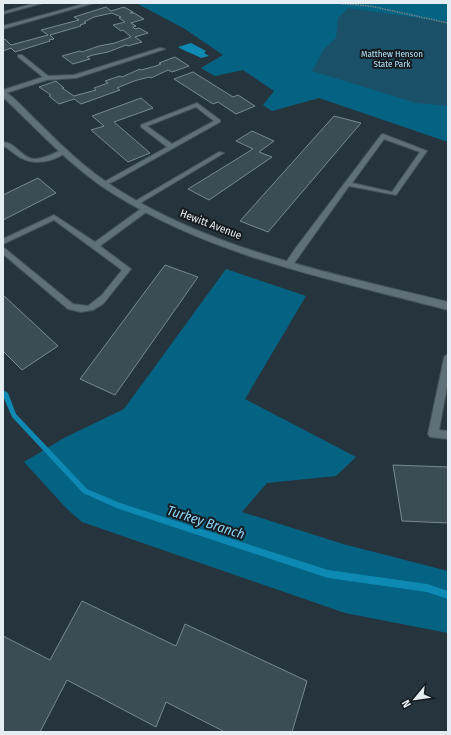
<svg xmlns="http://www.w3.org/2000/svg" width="451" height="735" viewBox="0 0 451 735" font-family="'Fira Sans Condensed',sans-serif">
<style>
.green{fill:#1a5168}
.forest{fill:#046383}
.water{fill:#0e89b4}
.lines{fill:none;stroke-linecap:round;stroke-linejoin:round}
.stream{fill:#0e89b4;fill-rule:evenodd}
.building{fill:#3c4c54;stroke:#778992}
.service-casing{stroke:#465259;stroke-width:2}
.tertiary-casing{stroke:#465259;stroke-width:2}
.path{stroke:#78848b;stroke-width:1.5;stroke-dasharray:1.5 1;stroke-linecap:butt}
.service{fill:#5f7079;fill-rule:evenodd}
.tertiary{fill:#5f7079;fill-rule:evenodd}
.labels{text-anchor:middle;stroke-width:4;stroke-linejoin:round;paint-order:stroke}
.far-park-label{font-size:9px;fill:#b2e1f8;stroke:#151b1f}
.street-label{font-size:11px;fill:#e4edf2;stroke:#151b1f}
.near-water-label{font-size:14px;font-style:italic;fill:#8cd4f7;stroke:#151b1f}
</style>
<rect width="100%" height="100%" fill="#26353d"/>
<polygon class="green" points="144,3 448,3 448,138"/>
<g class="forest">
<polygon points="136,3 448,3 448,22 348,8 338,18 336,38 324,49 312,71 416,103 448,106 448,142 319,98 272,111 263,105 274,91 243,70 215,76 201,68 223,55 185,29"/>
<polygon points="226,269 306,296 245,399 356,457 336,476 267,483 242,512 343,544 448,571 448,633 345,613 82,522 67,509 24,462 64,438 124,409"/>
</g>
<path class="water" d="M191,43L206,51L204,53L209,56L201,58C194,54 186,52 178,47Z"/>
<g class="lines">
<polygon class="stream" points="3,390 8,393 16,414 87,489 120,503 328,570 427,584 448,591 448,599 427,592 328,578 119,509 83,493 12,417 3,396"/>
</g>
<g class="building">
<polygon points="106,7 111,11 124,7 133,12 130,13 134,13 144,19 131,23 136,26 133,27 135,29 139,28 148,33 135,37 142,42 128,46 126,45 108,52 93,55 87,57 90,59 73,64 62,56 80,51 82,52 99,46 115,43 131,37 123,30 121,31 113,25 125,22 119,18 121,17 112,13 94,17 84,22 86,23 80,25 81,26 50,35 54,39 49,40 50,41 15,52 11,48 3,51 3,40 5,39 11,45 48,35 41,30 79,20 74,17"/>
<polygon points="175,57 189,66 172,72 168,70 151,78 149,77 134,81 117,88 120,90 81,104 74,99 59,104 49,96 51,95 39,87 56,81 64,88 62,88 74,96 96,90 94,88 108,83 105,81 120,76 122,77 140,69 141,70 156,66 161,64 159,63"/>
<polygon points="193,72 233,97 238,95 255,106 236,114 218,102 213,104 174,79"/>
<polygon points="141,98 153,108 114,122 150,153 128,162 91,130 104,126 92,116"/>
<polygon points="334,116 361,123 268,232 240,221"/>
<polygon points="252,131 274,141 259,152 272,157 209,200 188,189 253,149 236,141"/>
<polygon points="38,178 56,193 3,220 3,195"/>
<polygon points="165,265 198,277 115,395 80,379"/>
<polygon points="3,295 58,346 22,370 3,351"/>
<polygon points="393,465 448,467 448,523 402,521"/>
<polygon points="82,601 176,646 185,624 307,681 292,732 225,732 166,702 156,727 67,680 40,732 3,732 3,636 50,660"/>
</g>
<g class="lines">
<defs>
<g id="service">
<polygon points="36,3 43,3 3,14 3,12"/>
<polygon points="87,3 94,3 3,29 3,26"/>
<polygon points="160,48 165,49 76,78 47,80 3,94 3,90 43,77 18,57 18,55 22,55 48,76 74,75"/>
<path d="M197,103L220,120V122L122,177L106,185H102V183L167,147L141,127V125ZM196,107L214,121L172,144L147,126Z"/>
<path d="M383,134L427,151L396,195L349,186L292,266H286L285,264L295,249L381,135ZM384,139L420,152L392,192L352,183Z"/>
<path d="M3,142C15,142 22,158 34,159C45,159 55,152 65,149L68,151C56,161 35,166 21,158C15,155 9,148 3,146Z"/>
<polygon points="219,152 224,153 137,205 135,205 132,203"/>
<polygon points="142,208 148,208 149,210 100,246 131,269 103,304 93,310 81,312 68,309 3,254 3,247 73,304 88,306 102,295 122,270 54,220 3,244 3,239 54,215 95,242"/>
<polygon points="448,354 448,381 439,430 448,431 448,439 430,437 428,434 444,358 445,356"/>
</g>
<path id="tertiary" d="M3,91C12,94 31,116 39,123C63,147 88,171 117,189C217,252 336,274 448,302V310C334,280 213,257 112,193C71,167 38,130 3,97Z"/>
</defs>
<use href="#service" class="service-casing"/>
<use href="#tertiary" class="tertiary-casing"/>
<polyline class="path" points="335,3 370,6 448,23"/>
<use href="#service" class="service"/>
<use href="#tertiary" class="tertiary"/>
</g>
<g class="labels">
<g class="far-park-label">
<text x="392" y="57">Matthew Henson<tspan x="392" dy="10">State Park</tspan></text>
</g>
<g class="street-label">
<text transform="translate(211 224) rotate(21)" y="4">Hewitt Avenue</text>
</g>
<g class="near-water-label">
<text transform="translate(206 522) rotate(18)" y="5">Turkey Branch</text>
</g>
</g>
<rect width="451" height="735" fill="none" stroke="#e4edf2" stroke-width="8"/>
<g transform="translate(415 699) rotate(241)" stroke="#151b1f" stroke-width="3" paint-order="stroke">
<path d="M0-3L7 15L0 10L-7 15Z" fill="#e4edf2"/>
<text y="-6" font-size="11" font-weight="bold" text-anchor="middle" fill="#e4edf2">N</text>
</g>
</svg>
